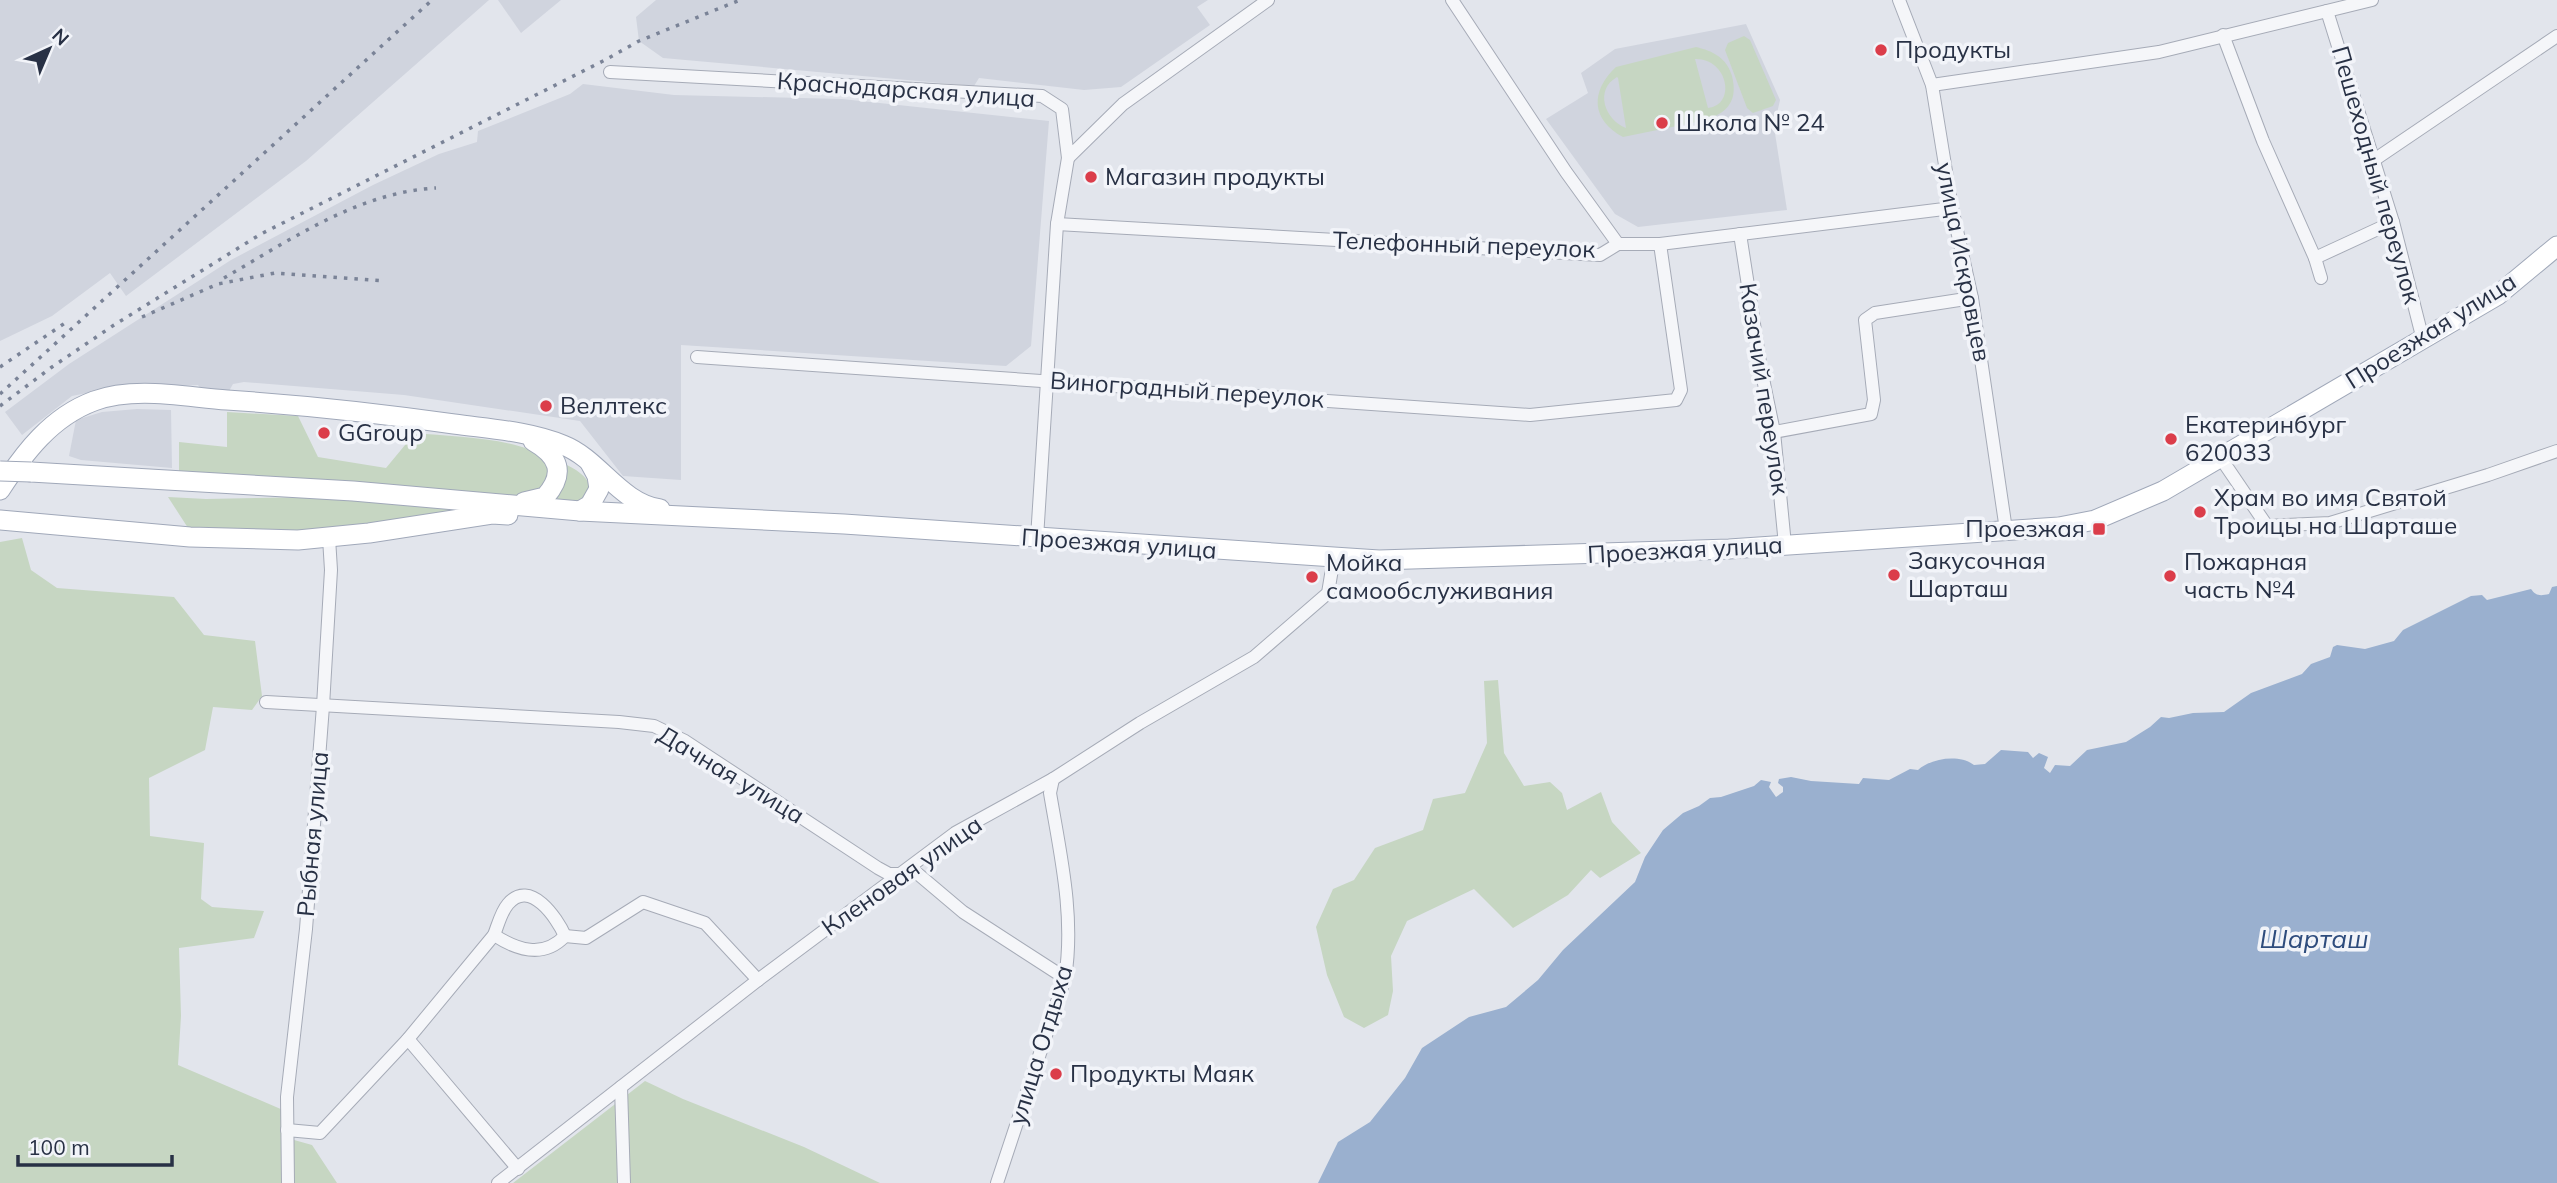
<svg xmlns="http://www.w3.org/2000/svg" width="2557" height="1183" viewBox="0 0 2557 1183" font-family="Mulish,sans-serif">
<style>
.built{fill:#d0d4de}
.green{fill:#c6d6c2;fill-rule:evenodd}
.water{fill:#9ab0cf}
.lines{fill:none;stroke-linecap:round;stroke-linejoin:round}
.street-casing{stroke:#a6abb7;stroke-width:14}
.primary-casing{stroke:#a0a8b9;stroke-width:21}
.street{stroke:#f5f6f9;stroke-width:12}
.primary{stroke:#fff;stroke-width:19}
.rail{stroke:#7a8397;stroke-width:3.5;stroke-dasharray:3.5 7;stroke-linecap:butt}
.primary-bridge-casing{stroke:#a0a8b9;stroke-width:21;stroke-linecap:butt}
.primary-bridge{stroke:#fff;stroke-width:19}
.poi-dot{fill:#db3d4a;stroke:#f2f4f9;stroke-width:2.5}
.labels{text-anchor:middle;stroke-width:7;stroke-linejoin:round;paint-order:stroke}
.poi-label{font-size:24px;fill:#283145;stroke:#f2f4f9;text-anchor:start}
.street-label{font-size:24px;fill:#283145;stroke:#f2f4f9}
.water-label{font-size:26px;font-style:italic;fill:#2e4c7d;stroke:#f2f4f9}
</style>
<rect width="100%" height="100%" fill="#e2e5ec"/>
<g class="built">
<polygon points="0,0 489,0 306,161 126,296 110,273 52,316 0,341"/>
<polygon points="498,0 561,0 521,33"/>
<polygon points="656,0 1208,0 1197,7 1210,25 1121,87 1084,90 979,78 974,86 663,58 639,41 636,17"/>
<polygon points="1746,24 1780,100 1774,127 1787,210 1638,227 1615,214 1546,119 1588,93 1581,73 1615,49"/>
<polygon points="583,84 674,95 842,99 1049,121 1031,346 1006,366 681,345 681,480 623,476 580,421 404,395 244,382 233,384 229,391 201,389 198,385 111,388 72,396 22,435 5,412 69,364 231,260 373,185 439,154 477,142 478,131 570,94"/>
<polygon points="137,409 171,410 172,468 81,460 69,456 76,420 102,412"/>
</g>
<g class="green">
<polygon points="1744,36 1750,40 1776,100 1773,106 1753,113 1747,108 1725,50 1728,43"/>
<path d="M1696,47C1713,51 1727,58 1732,76C1742,116 1707,120 1677,126C1659,130 1641,133 1623,137C1591,120 1590,91 1616,67ZM1695,59C1728,58 1737,105 1708,108ZM1617,77L1618,78L1626,128C1605,120 1594,90 1617,77Z"/>
<path d="M227,412L298,416L318,457L386,468L415,433C454,437 515,437 546,458C552,488 538,495 511,496L179,476V442L227,447Z"/>
<path d="M565,464C578,471 589,476 591,492C581,506 566,502 551,499Z"/>
<polygon points="168,497 206,499 315,497 462,510 357,529 257,533 190,531"/>
<polygon points="22,538 31,570 57,588 174,597 204,635 255,641 262,696 252,710 213,707 205,750 149,778 150,836 204,843 201,899 212,907 264,911 254,938 179,948 181,1016 178,1065 283,1110 287,1138 312,1145 337,1183 0,1183 0,542"/>
<polygon points="1498,680 1504,753 1524,786 1550,782 1562,793 1567,810 1601,792 1612,822 1641,853 1600,878 1591,870 1568,895 1513,928 1474,889 1407,921 1391,956 1393,991 1388,1015 1364,1028 1344,1017 1327,975 1316,927 1333,889 1354,880 1375,848 1423,830 1433,799 1465,793 1487,743 1484,681"/>
<polygon points="645,1081 683,1099 804,1147 880,1183 513,1183"/>
</g>
<path class="water" d="M2557,586V1183H1318L1338,1142L1370,1122L1405,1078L1422,1048L1469,1017L1506,1007L1538,980L1563,950L1635,882L1645,857L1663,830L1683,813L1699,806L1710,798L1721,797L1754,786L1761,780L1771,782L1769,787L1776,797L1783,792V787L1778,783L1779,779L1791,777L1811,781L1859,784L1863,778L1889,780L1910,769L1918,770C1931,758 1960,754 1974,765L1985,764L2001,750L2028,752L2033,758L2039,753L2048,757L2044,768L2050,773L2055,765L2070,766L2087,750L2126,742L2150,727L2161,717L2169,718L2193,713L2224,712L2251,693L2302,674L2311,664L2330,657L2333,647L2337,645L2365,649L2394,641L2403,630L2471,596L2482,595L2487,600L2531,589C2536,596 2540,596 2549,594L2552,587Z"/>
<g class="lines">
<defs>
<g id="street">
<polyline points="1452,0 1566,172 1618,244"/>
<polyline points="1899,0 1932,85 1952,208 1972,298 2006,530"/>
<polyline points="2327,11 2393,222 2423,340"/>
<polyline points="2223,35 2263,141 2315,258 2321,278"/>
<polyline points="610,72 1042,96 1062,109 1068,158 1123,104 1268,0"/>
<polyline points="1932,85 2159,52 2372,0"/>
<polyline points="2374,160 2557,36"/>
<polyline points="1057,224 1600,255 1618,244 1660,244 1952,208"/>
<polyline points="1740,234 1761,369 1774,432 1785,545"/>
<polyline points="2315,258 2393,222"/>
<polyline points="697,357 1530,415 1676,400 1681,390 1660,244"/>
<polyline points="1774,432 1871,414 1874,400 1865,320 1875,313 1972,298"/>
<polyline points="2220,457 2267,526 2330,523 2488,475 2557,451"/>
<polyline points="1037,538 1057,224 1068,158"/>
<polyline points="266,702 619,722 654,726 685,741 878,868 889,874 918,874 963,912 1065,978"/>
<path d="M494,935C517,950 543,959 565,936"/>
<polyline points="565,936 586,938 643,902 705,923 758,980"/>
<polyline points="408,1039 518,1169"/>
<polyline points="621,1087 624,1183"/>
<path d="M287,1130L320,1133L408,1039L494,935C498,925 501,912 508,904C530,878 557,918 565,936"/>
<polyline points="288,1183 287,1097 306,929 323,706 331,570 329,538"/>
<polyline points="498,1183 758,980 955,833 1053,779 1140,723 1254,657 1328,593 1334,557"/>
<path d="M997,1183L1065,978C1075,916 1060,853 1050,793L1053,779"/>
</g>
<g id="primary">
<polyline points="31,472 353,491 580,511 844,524 1379,560 1729,549 2059,527 2095,520 2163,491 2498,295 2557,246"/>
<path d="M0,490C24,453 51,417 94,401C135,386 185,397 227,400C303,405 378,413 454,424C490,429 529,431 563,445C599,459 620,503 660,509"/>
<path d="M524,502L545,497C566,473 559,456 533,441"/>
<polyline points="580,511 590,505 599,489 597,476 590,463"/>
<polyline points="0,520 190,537 298,540 369,533 492,514 508,515"/>
</g>
</defs>
<use href="#street" class="street-casing"/>
<use href="#primary" class="primary-casing"/>
<use href="#street" class="street"/>
<use href="#primary" class="primary"/>
<g class="rail">
<path d="M224,278C290,240 359,192 436,188"/>
<polyline points="142,317 218,284 275,273 385,281"/>
<polyline points="0,367 68,321"/>
<polyline points="0,394 432,0"/>
<polyline points="0,406 52,367 114,325 261,234 605,60 639,41 740,0"/>
</g>
<defs>
<polyline id="primary-bridge" points="0,471 31,472"/>
</defs>
<use href="#primary-bridge" class="primary-bridge-casing"/>
<use href="#primary-bridge" class="primary-bridge"/>
</g>
<g class="poi-dot">
<circle cx="1881" cy="50" r="7"/>
<circle cx="1662" cy="123" r="7"/>
<circle cx="1091" cy="177" r="7"/>
<circle cx="546" cy="406" r="7"/>
<circle cx="324" cy="433" r="7"/>
<circle cx="2171" cy="439" r="7"/>
<circle cx="2200" cy="512" r="7"/>
<rect x="2092" y="522" width="14" height="14" rx="3.5"/>
<circle cx="1894" cy="575" r="7"/>
<circle cx="2170" cy="576" r="7"/>
<circle cx="1312" cy="577" r="7"/>
<circle cx="1056" cy="1074" r="7"/>
</g>
<g class="labels">
<g class="poi-label">
<text x="1895" y="58">Продукты</text>
<text x="1676" y="131">Школа № 24</text>
<text x="1105" y="185">Магазин продукты</text>
<text x="560" y="414">Веллтекс</text>
<text x="2185" y="433">Екатеринбург<tspan x="2185" dy="28">620033</tspan></text>
<text x="338" y="441">GGroup</text>
<text x="2214" y="506">Храм во имя Святой<tspan x="2214" dy="28">Троицы на Шарташе</tspan></text>
<text x="2085" y="537" text-anchor="end">Проезжая</text>
<text x="1908" y="569">Закусочная<tspan x="1908" dy="28">Шарташ</tspan></text>
<text x="2184" y="570">Пожарная<tspan x="2184" dy="28">часть №4</tspan></text>
<text x="1326" y="571">Мойка<tspan x="1326" dy="28">самообслуживания</tspan></text>
<text x="1070" y="1082">Продукты Маяк</text>
</g>
<g class="street-label">
<text transform="translate(906 90) rotate(4)" y="8">Краснодарская улица</text>
<text transform="translate(2376 175) rotate(74)" y="8">Пешеходный переулок</text>
<text transform="translate(1464 245) rotate(2)" y="8">Телефонный переулок</text>
<text transform="translate(1963 262) rotate(79)" y="8">улица Искровцев</text>
<text transform="translate(2431 331) rotate(-32)" y="8">Проезжая улица</text>
<text transform="translate(1764 389) rotate(81)" y="8">Казачий переулок</text>
<text transform="translate(1187 390) rotate(4)" y="8">Виноградный переулок</text>
<text transform="translate(1119 544) rotate(4)" y="8">Проезжая улица</text>
<text transform="translate(1685 550) rotate(-3)" y="8">Проезжая улица</text>
<text transform="translate(731 775) rotate(31)" y="8">Дачная улица</text>
<text transform="translate(313 834) rotate(-85)" y="8">Рыбная улица</text>
<text transform="translate(902 876) rotate(-35)" y="8">Кленовая улица</text>
<text transform="translate(1041 1045) rotate(-73)" y="8">улица Отдыха</text>
</g>
<g class="water-label">
<text x="2314" y="948">Шарташ</text>
</g>
</g>
<g transform="translate(49 49) rotate(44)" stroke="#f2f4f9" stroke-width="5" paint-order="stroke">
<path d="M0-5L12 26L0 18L-12 26Z" fill="#283145"/>
<text y="-10" font-size="19" font-weight="bold" text-anchor="middle" fill="#283145">N</text>
</g>
<path d="M18 1155v10h154v-10" fill="none" stroke="#283145" stroke-width="3.5"/>
<text x="28" y="1155" font-size="21" fill="#283145" stroke="#f2f4f9" stroke-width="5" paint-order="stroke">100 m</text>
</svg>
